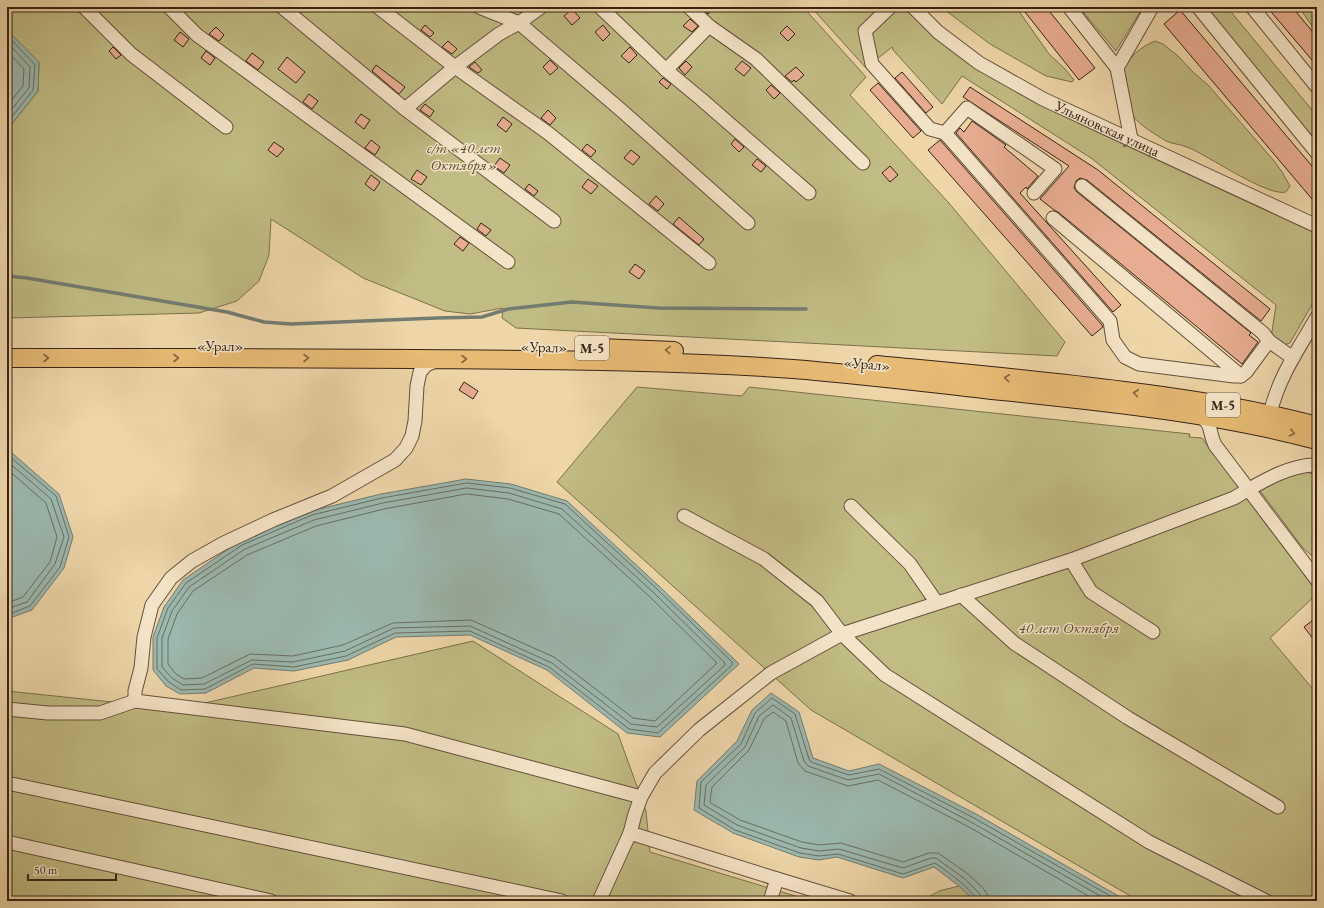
<svg xmlns="http://www.w3.org/2000/svg" width="1324" height="908" viewBox="0 0 1324 908" font-family="'EB Garamond',serif">
<style>
.green{fill:#c0bc83;stroke:#7c704c}
.water{fill:#9bb8ae;stroke:#737c71}
.lines{fill:none;stroke-linecap:round;stroke-linejoin:round}
.shore{stroke:#696e62;stroke-width:1}
.stream{stroke:#737c71;stroke-width:3.5}
.building{fill:#e8ad90;stroke:#372316}
.minor-casing{stroke:#65503b;stroke-width:15}
.highway-casing{stroke:#372316;stroke-width:20}
.minor{stroke:#f4e4c7;stroke-width:13}
.highway{stroke:#e7bb74;stroke-width:18}
.oneway{stroke:#866740}
.labels{text-anchor:middle;stroke-width:3;stroke-linejoin:round;paint-order:stroke}
.shield{fill:#f4e4c7;stroke:#705d4b;stroke-width:1}
.shield-label{font-size:14px;font-weight:bold;fill:#372316}
.street-label{font-size:15px;fill:#372316;stroke:#f4e4c7}
.park-label{font-size:15px;font-style:italic;fill:#594931;stroke:#f4e4c7}
</style>
<rect width="100%" height="100%" fill="#eed6a9"/>
<filter id="stains"><feTurbulence type="fractalNoise" baseFrequency=".005" numOctaves="4"/><feColorMatrix values="0 0 0 0 .2 0 0 0 0 .09 0 0 0 0 .02 0 0 0 .5 -.17"/></filter>
<radialGradient id="worn" r=".72"><stop offset=".6" stop-color="#630" stop-opacity="0"/><stop offset="1" stop-color="#630" stop-opacity=".3"/></radialGradient>
<g class="green">
<polygon points="7,7 803,7 866,77 850,95 948,202 1065,342 1057,356 516,328 502,318 503,308 470,314 445,311 363,278 271,219 269,255 259,281 237,301 199,313 7,318 7,130 38,91 39,62 7,30"/>
<polygon points="811,7 907,7 971,64 1080,124 1317,234 1317,296 1290,343 1284,345 1271,338 1276,305 1091,158 962,76 942,104 893,50 892,47 866,68"/>
<polygon points="941,7 1016,7 1049,54 1065,69 1074,80 1072,82 1046,76 990,44"/>
<polygon points="1079,7 1143,7 1116,51"/>
<polygon points="1205,7 1227,7 1317,116 1317,142"/>
<polygon points="1299,7 1317,7 1317,32 1314,29"/>
<path d="M1155,41L1163,44L1178,56L1192,71L1209,86L1275,162L1282,172L1290,186L1286,192C1267,197 1208,155 1187,147C1180,144 1172,144 1166,141C1158,136 1138,124 1134,117C1124,104 1124,85 1122,70C1130,57 1140,47 1155,41Z"/>
<polygon points="637,387 742,396 749,387 1190,434 1189,437 1202,438 1317,592 1317,594 1270,638 1317,694 1317,901 1139,901 811,710 557,482"/>
<polygon points="1293,472 1306,472 1317,475 1317,560 1303,548 1258,488"/>
<polygon points="473,641 618,734 646,811 650,852 812,901 7,901 7,691 179,709"/>
<polygon points="959,886 975,901 924,900 939,891"/>
</g>
<g class="water">
<polygon points="7,30 39,62 38,91 7,130"/>
<polygon points="7,440 12,453 59,494 73,537 64,568 32,610 7,619"/>
<polygon points="466,479 511,484 567,501 660,587 739,664 660,737 627,733 547,670 470,635 396,637 348,660 294,671 254,668 206,693 180,694 166,686 153,670 153,637 164,607 183,580 240,541 311,511 381,494"/>
<polygon points="771,693 799,712 813,758 849,771 879,764 976,814 1127,901 975,901 959,886 934,867 903,878 837,857 819,860 799,857 733,833 694,810 697,781 737,741 752,710"/>
</g>
<g class="lines">
<g class="shore">
<polyline points="7,35 35,65 33,90 7,123"/>
<polyline points="7,42 30,67 29,88 7,115"/>
<polyline points="7,51 24,69 23,86 7,106"/>
<polyline points="7,451 9,456 56,496 69,537 60,567 30,606 7,615"/>
<polyline points="7,461 51,499 64,537 55,564 27,602 7,609"/>
<polyline points="7,469 46,503 57,537 50,562 23,597 7,603"/>
<polygon points="467,483 510,488 565,504 657,589 732,662 732,665 658,733 629,729 549,667 470,631 395,633 346,656 294,667 253,664 205,689 181,690 169,682 157,669 157,638 168,608 186,583 242,545 312,515 382,498"/>
<polygon points="467,488 509,493 562,509 654,593 724,662 725,665 657,727 631,724 552,663 470,626 394,628 345,651 293,662 252,660 204,684 183,685 172,678 162,667 162,638 172,611 189,587 245,549 314,520 383,503"/>
<polygon points="467,494 508,499 559,514 650,597 716,662 716,664 655,721 633,718 554,657 471,620 393,623 343,645 293,656 250,654 202,678 184,679 176,674 168,664 168,639 177,614 193,591 247,555 316,526 384,509"/>
<path d="M977,901C976,892 944,869 935,863L903,874L838,854L819,856L800,853L735,830L699,808L701,782L741,744L755,713L772,698L795,714L809,759L811,762L849,775L879,769L974,818L1119,901"/>
<polyline points="982,901 980,894 965,879 936,858 931,858 903,868 839,849 819,851 801,848 737,825 704,805 706,785 745,747 759,716 773,705 791,718 804,761 808,766 848,780 879,774 971,822 1109,901"/>
<polyline points="988,901 987,894 983,888 968,874 938,853 929,853 903,862 841,843 819,845 802,842 740,820 711,803 710,801 712,787 749,750 764,719 773,712 786,721 798,763 805,771 848,786 878,780 969,827 1097,901"/>
</g>
<polyline class="stream" points="7,276 27,278 227,312 264,322 291,324 437,318 482,317 508,309 572,302 658,308 806,309"/>
</g>
<g class="building">
<polygon points="702,7 714,7 708,14 701,8"/>
<polygon points="1021,7 1046,7 1095,68 1079,80"/>
<polygon points="1267,7 1292,7 1317,37 1317,66"/>
<polygon points="572,9 580,18 572,25 564,16"/>
<polygon points="1180,10 1317,172 1317,205 1164,24"/>
<polygon points="690,19 698,26 692,32 683,26"/>
<polygon points="425,25 434,33 430,37 421,30"/>
<polygon points="603,25 610,34 603,41 595,32"/>
<polygon points="787,26 795,34 788,41 780,33"/>
<polygon points="216,27 224,35 219,41 209,34"/>
<polygon points="180,32 189,39 183,47 174,40"/>
<polygon points="448,41 457,49 452,54 442,47"/>
<polygon points="113,47 121,55 116,59 109,51"/>
<polygon points="630,47 637,55 629,63 621,56"/>
<polygon points="206,51 215,58 210,65 201,58"/>
<polygon points="252,53 264,62 258,70 246,61"/>
<polygon points="287,57 305,72 296,83 278,69"/>
<polygon points="550,60 558,68 550,75 543,67"/>
<polygon points="686,61 692,67 685,75 679,68"/>
<polygon points="742,61 751,68 744,76 735,69"/>
<polygon points="475,62 482,70 478,73 469,67"/>
<polygon points="376,65 405,87 399,94 372,71"/>
<polygon points="796,67 804,75 796,82 794,80 792,82 785,76"/>
<polygon points="902,72 933,107 926,113 895,78"/>
<polygon points="663,78 671,84 667,89 659,82"/>
<polygon points="878,83 921,131 913,138 870,90"/>
<polygon points="771,85 780,93 774,99 766,90"/>
<polygon points="970,87 1098,170 1270,309 1261,321 1087,180 1080,178 1076,181 1074,188 1077,192 1251,333 1249,335 1258,342 1242,364 1058,212 1054,210 1040,199 1069,166 963,97"/>
<polygon points="309,94 318,101 312,109 303,102"/>
<polygon points="425,104 434,111 430,117 420,110"/>
<polygon points="548,110 556,118 550,125 541,118"/>
<polygon points="361,114 370,120 364,129 355,122"/>
<polygon points="503,117 512,124 506,132 497,125"/>
<polygon points="972,121 1006,145 1004,147 1038,176 1027,189 1026,187 1020,193 1121,305 1113,312 956,133 960,128 964,132"/>
<polygon points="735,139 744,147 739,152 731,144"/>
<polygon points="371,140 380,147 375,155 365,148"/>
<polygon points="940,140 1102,325 1103,327 1092,336 928,150"/>
<polygon points="274,142 284,149 277,157 268,150"/>
<polygon points="587,144 596,151 591,157 582,150"/>
<polygon points="631,150 640,157 633,165 624,158"/>
<polygon points="500,158 510,165 504,173 494,166"/>
<polygon points="757,159 766,166 761,172 752,165"/>
<polygon points="890,166 898,175 890,182 882,173"/>
<polygon points="417,170 427,177 421,185 411,179"/>
<polygon points="371,175 380,182 374,191 365,184"/>
<polygon points="588,179 598,186 591,194 582,187"/>
<polygon points="529,184 538,191 534,196 525,189"/>
<polygon points="656,196 664,204 658,211 649,204"/>
<polygon points="679,217 704,239 699,245 673,224"/>
<polygon points="481,223 491,230 486,236 477,229"/>
<polygon points="460,237 469,243 463,251 454,244"/>
<polygon points="635,264 645,271 639,279 629,272"/>
<polygon points="464,382 478,391 473,399 459,390"/>
<polygon points="1317,617 1317,644 1304,627"/>
</g>
<g class="lines">
<defs>
<g id="minor">
<polyline points="84,7 131,54 226,127"/>
<polyline points="169,7 197,35 508,262"/>
<polyline points="282,7 405,109 554,221"/>
<polyline points="378,7 455,67 548,133 709,263"/>
<polyline points="479,7 519,23 621,110 748,223"/>
<polyline points="600,7 666,70 701,99 809,193"/>
<polyline points="689,7 709,26 756,59 863,163"/>
<polyline points="890,7 865,31 872,64 930,129 945,133 1110,321 1113,340 1125,357 1139,364 1234,376 1241,376 1246,372 1269,341 1263,333 1082,186"/>
<path id="s1" d="M913,7L938,32L979,63L1043,99L1317,226"/>
<polyline points="1069,7 1117,68"/>
<polyline points="1198,7 1317,153"/>
<polyline points="1252,7 1317,87"/>
<polyline points="666,70 709,26"/>
<polyline points="405,109 455,67 499,34 519,23 541,7"/>
<polyline points="945,133 967,108 1055,169 1034,193"/>
<polyline points="1131,139 1117,68 1152,7"/>
<polyline points="1053,218 1241,376"/>
<polyline points="1269,341 1293,358"/>
<path d="M1270,414C1278,378 1299,348 1317,317"/>
<path d="M1197,415C1214,423 1208,432 1215,445L1317,580"/>
<polyline points="851,506 910,564 937,603"/>
<polyline points="684,516 764,559 817,601 842,634 885,675 1149,842 1266,901"/>
<polyline points="1071,560 1091,592 1153,632"/>
<polyline points="961,595 1014,643 1128,718 1278,807"/>
<polyline points="135,701 135,691 141,668 144,637 152,605 171,578 192,561 224,543 273,520 332,496 395,460 406,448 412,436 415,421 417,386 420,372 426,365 438,360"/>
<polyline points="7,709 48,713 100,713 135,701 405,734 641,797"/>
<polyline points="7,783 562,901"/>
<polyline points="630,833 777,879 850,901"/>
<polyline points="7,842 271,901"/>
<path d="M599,901L630,833L635,814L641,797L655,773L699,730L771,673L842,634L1071,560L1234,498C1258,484 1289,464 1317,465"/>
<polyline points="770,901 777,879"/>
</g>
<g id="highway">
<polyline points="599,348 674,351"/>
<path d="M7,358C144,358 280,358 417,359C542,360 668,360 793,369C857,374 921,382 984,389C1096,401 1208,411 1317,440"/>
<path d="M877,365C959,373 1041,380 1124,391C1189,399 1254,409 1317,426"/>
</g>
</defs>
<use href="#minor" class="minor-casing"/>
<use href="#highway" class="highway-casing"/>
<use href="#minor" class="minor"/>
<use href="#highway" class="highway"/>
</g>
<defs><path id="oneway-chevron" d="M-2-3.5L2.5 0L-2 3.5" fill="none" stroke-width="1.6" stroke-linecap="round" stroke-linejoin="round"/></defs>
<g class="oneway">
<use href="#oneway-chevron" transform="translate(668 350) rotate(-177)"/>
<use href="#oneway-chevron" transform="translate(46 358)"/>
<use href="#oneway-chevron" transform="translate(176 358)"/>
<use href="#oneway-chevron" transform="translate(306 358)"/>
<use href="#oneway-chevron" transform="translate(464 359)"/>
<use href="#oneway-chevron" transform="translate(1007 378) rotate(-174)"/>
<use href="#oneway-chevron" transform="translate(1136 393) rotate(-173)"/>
<use href="#oneway-chevron" transform="translate(1292 433) rotate(13)"/>
</g>
<g class="labels">
<g class="shield">
<rect x="575" y="336" width="34" height="24" rx="3"/>
<rect x="1206" y="393" width="34" height="24" rx="3"/>
</g>
<g class="shield-label">
<text x="592" y="353">М-5</text>
<text x="1223" y="410">М-5</text>
</g>
<g class="street-label">
<text dy="5" stroke="none"><textPath href="#s1" startOffset="231">Ульяновская улица</textPath></text>
<text x="220" y="351">«Урал»</text>
<text transform="translate(544 347) rotate(1)" y="5">«Урал»</text>
<text transform="translate(867 364) rotate(5)" y="5">«Урал»</text>
</g>
<g class="park-label">
<text x="464" y="153">с/т «40 лет<tspan x="464" dy="17">Октября»</tspan></text>
<text x="1069" y="633">40 лет Октября</text>
</g>
</g>
<rect width="1324" height="908" fill="none" stroke="#eed6a9" stroke-width="24"/>
<rect x="8" y="8" width="1308" height="892" fill="none" stroke="#372316" stroke-width="2"/>
<rect x="12" y="12" width="1300" height="884" fill="none" stroke="#372316"/>
<path d="M28 874v6h88v-6" fill="none" stroke="#372316" stroke-width="2"/>
<text x="34" y="874" font-size="12" fill="#372316" stroke="#f4e4c7" stroke-width="3" paint-order="stroke">50 m</text>
<rect width="100%" height="100%" filter="url(#stains)"/>
<rect width="100%" height="100%" fill="url(#worn)"/>
</svg>
